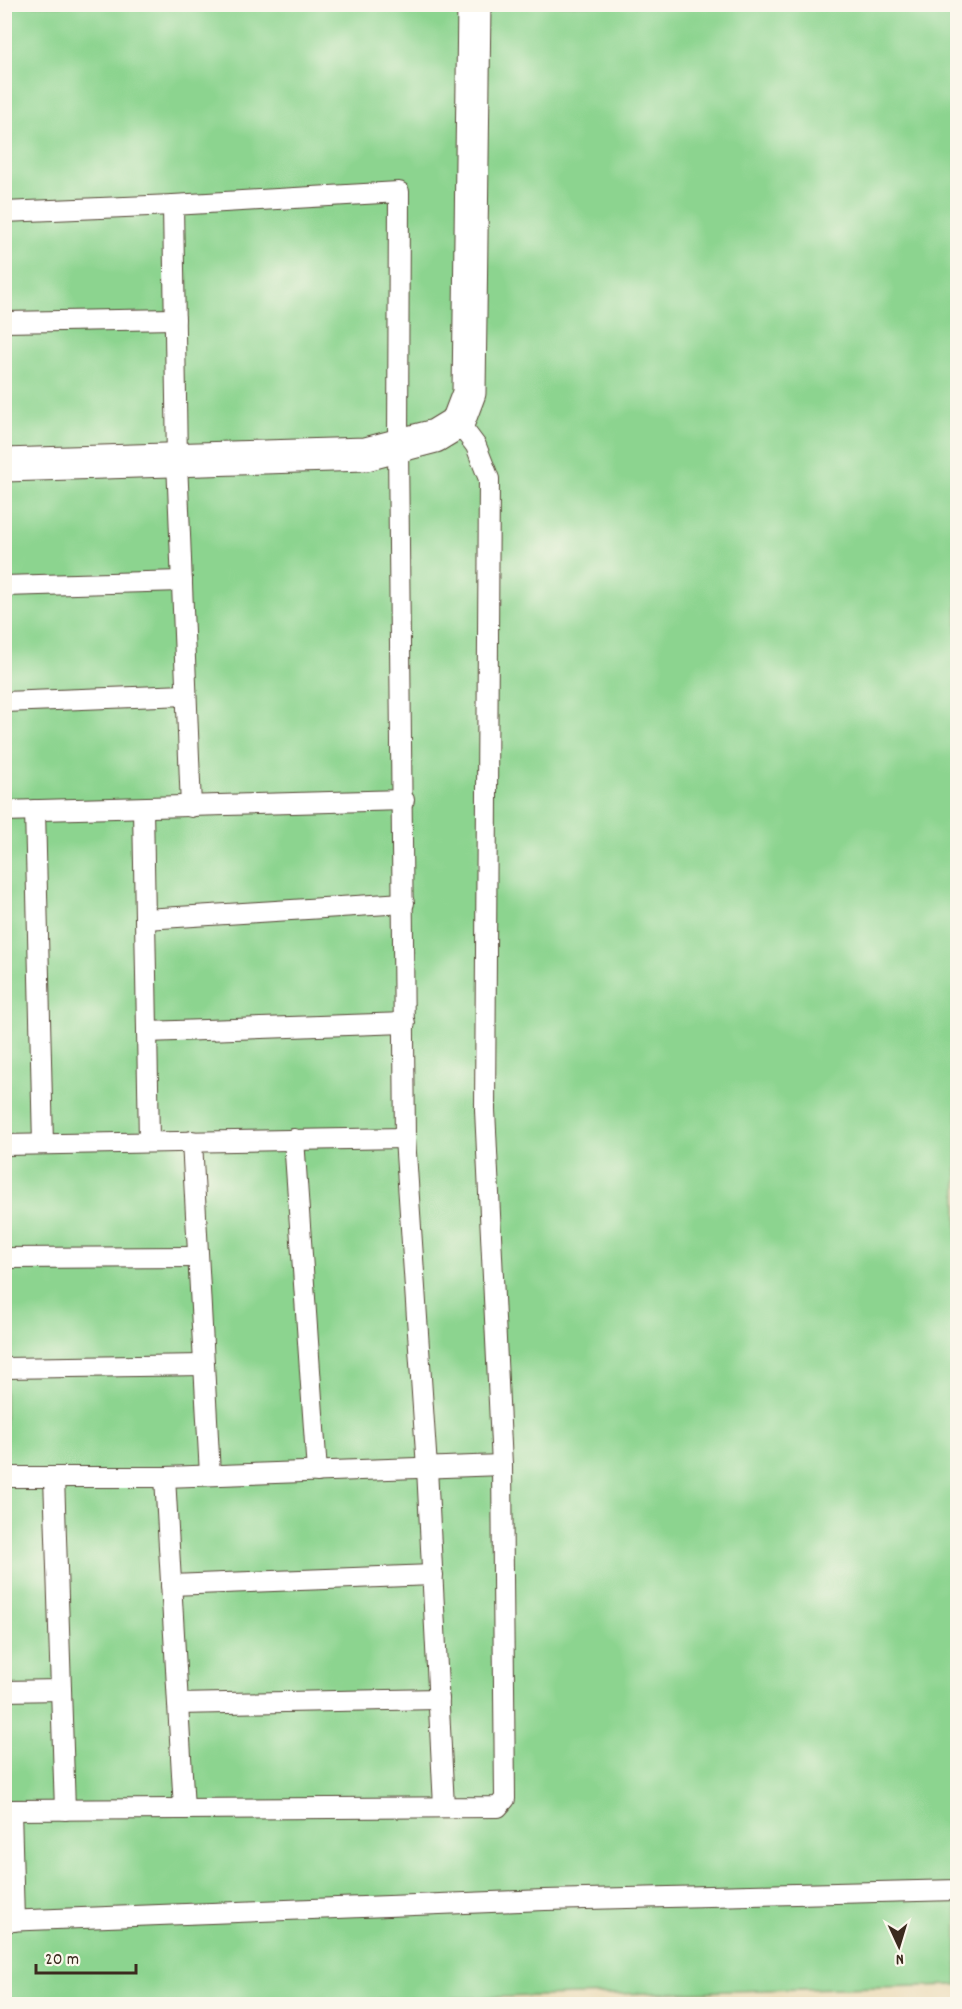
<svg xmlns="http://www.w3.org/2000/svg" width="962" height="2009" viewBox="0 0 962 2009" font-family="Dekko,sans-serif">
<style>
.green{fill:#8cd48f;stroke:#647f56;stroke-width:1.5}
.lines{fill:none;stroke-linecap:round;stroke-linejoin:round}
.lane-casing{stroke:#564535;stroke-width:22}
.street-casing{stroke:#564535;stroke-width:35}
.lane{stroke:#fff;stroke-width:20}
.street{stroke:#fff;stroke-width:33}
</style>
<rect width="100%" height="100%" fill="#fbf7ec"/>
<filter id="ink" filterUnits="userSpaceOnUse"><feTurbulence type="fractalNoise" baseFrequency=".0167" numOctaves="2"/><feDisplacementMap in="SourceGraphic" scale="12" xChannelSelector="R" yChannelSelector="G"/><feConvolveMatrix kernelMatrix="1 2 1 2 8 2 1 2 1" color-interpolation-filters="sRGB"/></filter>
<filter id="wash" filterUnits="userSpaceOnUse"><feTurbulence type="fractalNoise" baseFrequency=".008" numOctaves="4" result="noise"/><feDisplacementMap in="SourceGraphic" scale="24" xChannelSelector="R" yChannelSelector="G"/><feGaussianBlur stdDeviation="1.35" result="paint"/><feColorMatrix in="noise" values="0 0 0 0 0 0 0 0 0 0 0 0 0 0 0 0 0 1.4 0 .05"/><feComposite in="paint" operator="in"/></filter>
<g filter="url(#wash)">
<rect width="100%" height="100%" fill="#ecddba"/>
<polygon class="green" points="5,5 957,5 957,1985 238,2004 5,2004"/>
</g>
<g filter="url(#ink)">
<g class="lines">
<defs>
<g id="lane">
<polyline points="4,212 173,205"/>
<polyline points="4,322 175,319"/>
<polyline points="4,586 182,581"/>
<polyline points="4,702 186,695"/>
<polyline points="191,807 177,461 173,205 399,192 398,446 405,1138 427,1468 444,1807"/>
<polyline points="143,808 149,1141"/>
<polyline points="35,810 43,1144"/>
<polyline points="4,811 404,800"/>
<polyline points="145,919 404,903"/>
<polyline points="147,1032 405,1023"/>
<polyline points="294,1139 317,1472"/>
<polyline points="192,1141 210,1475"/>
<polyline points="4,1145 405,1138"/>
<polyline points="4,1258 198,1257"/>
<polyline points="4,1368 204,1365"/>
<polyline points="4,1477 165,1477 502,1465"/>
<polyline points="54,1477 65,1810"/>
<polyline points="165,1477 184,1809"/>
<polyline points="171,1585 433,1575"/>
<polyline points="4,1691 61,1690"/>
<polyline points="178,1704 439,1699"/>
<polyline points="4,1810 11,1810 14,1921"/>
<polyline points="11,1810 498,1807 505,1799 502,1465 485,1110 489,479 476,446 458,422"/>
<polyline points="4,1921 545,1900 958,1890"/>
</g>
<polyline id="street" points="4,465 366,454 435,436 458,422 469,393 474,4"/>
</defs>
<use href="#lane" class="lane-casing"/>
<use href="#street" class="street-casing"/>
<use href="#lane" class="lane"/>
<use href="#street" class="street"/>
</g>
</g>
<rect width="962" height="2009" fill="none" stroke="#fbf7ec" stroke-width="24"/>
<g transform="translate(899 1946) rotate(176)" stroke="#fbf7ec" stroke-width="4.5" paint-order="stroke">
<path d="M0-4.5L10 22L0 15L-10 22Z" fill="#3b2a1e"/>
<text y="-9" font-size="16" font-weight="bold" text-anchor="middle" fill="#3b2a1e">N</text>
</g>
<path d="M36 1964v9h100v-9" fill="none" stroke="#3b2a1e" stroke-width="3"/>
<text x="45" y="1964" font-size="18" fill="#3b2a1e" stroke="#fbf7ec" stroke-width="4.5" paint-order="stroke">20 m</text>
</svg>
